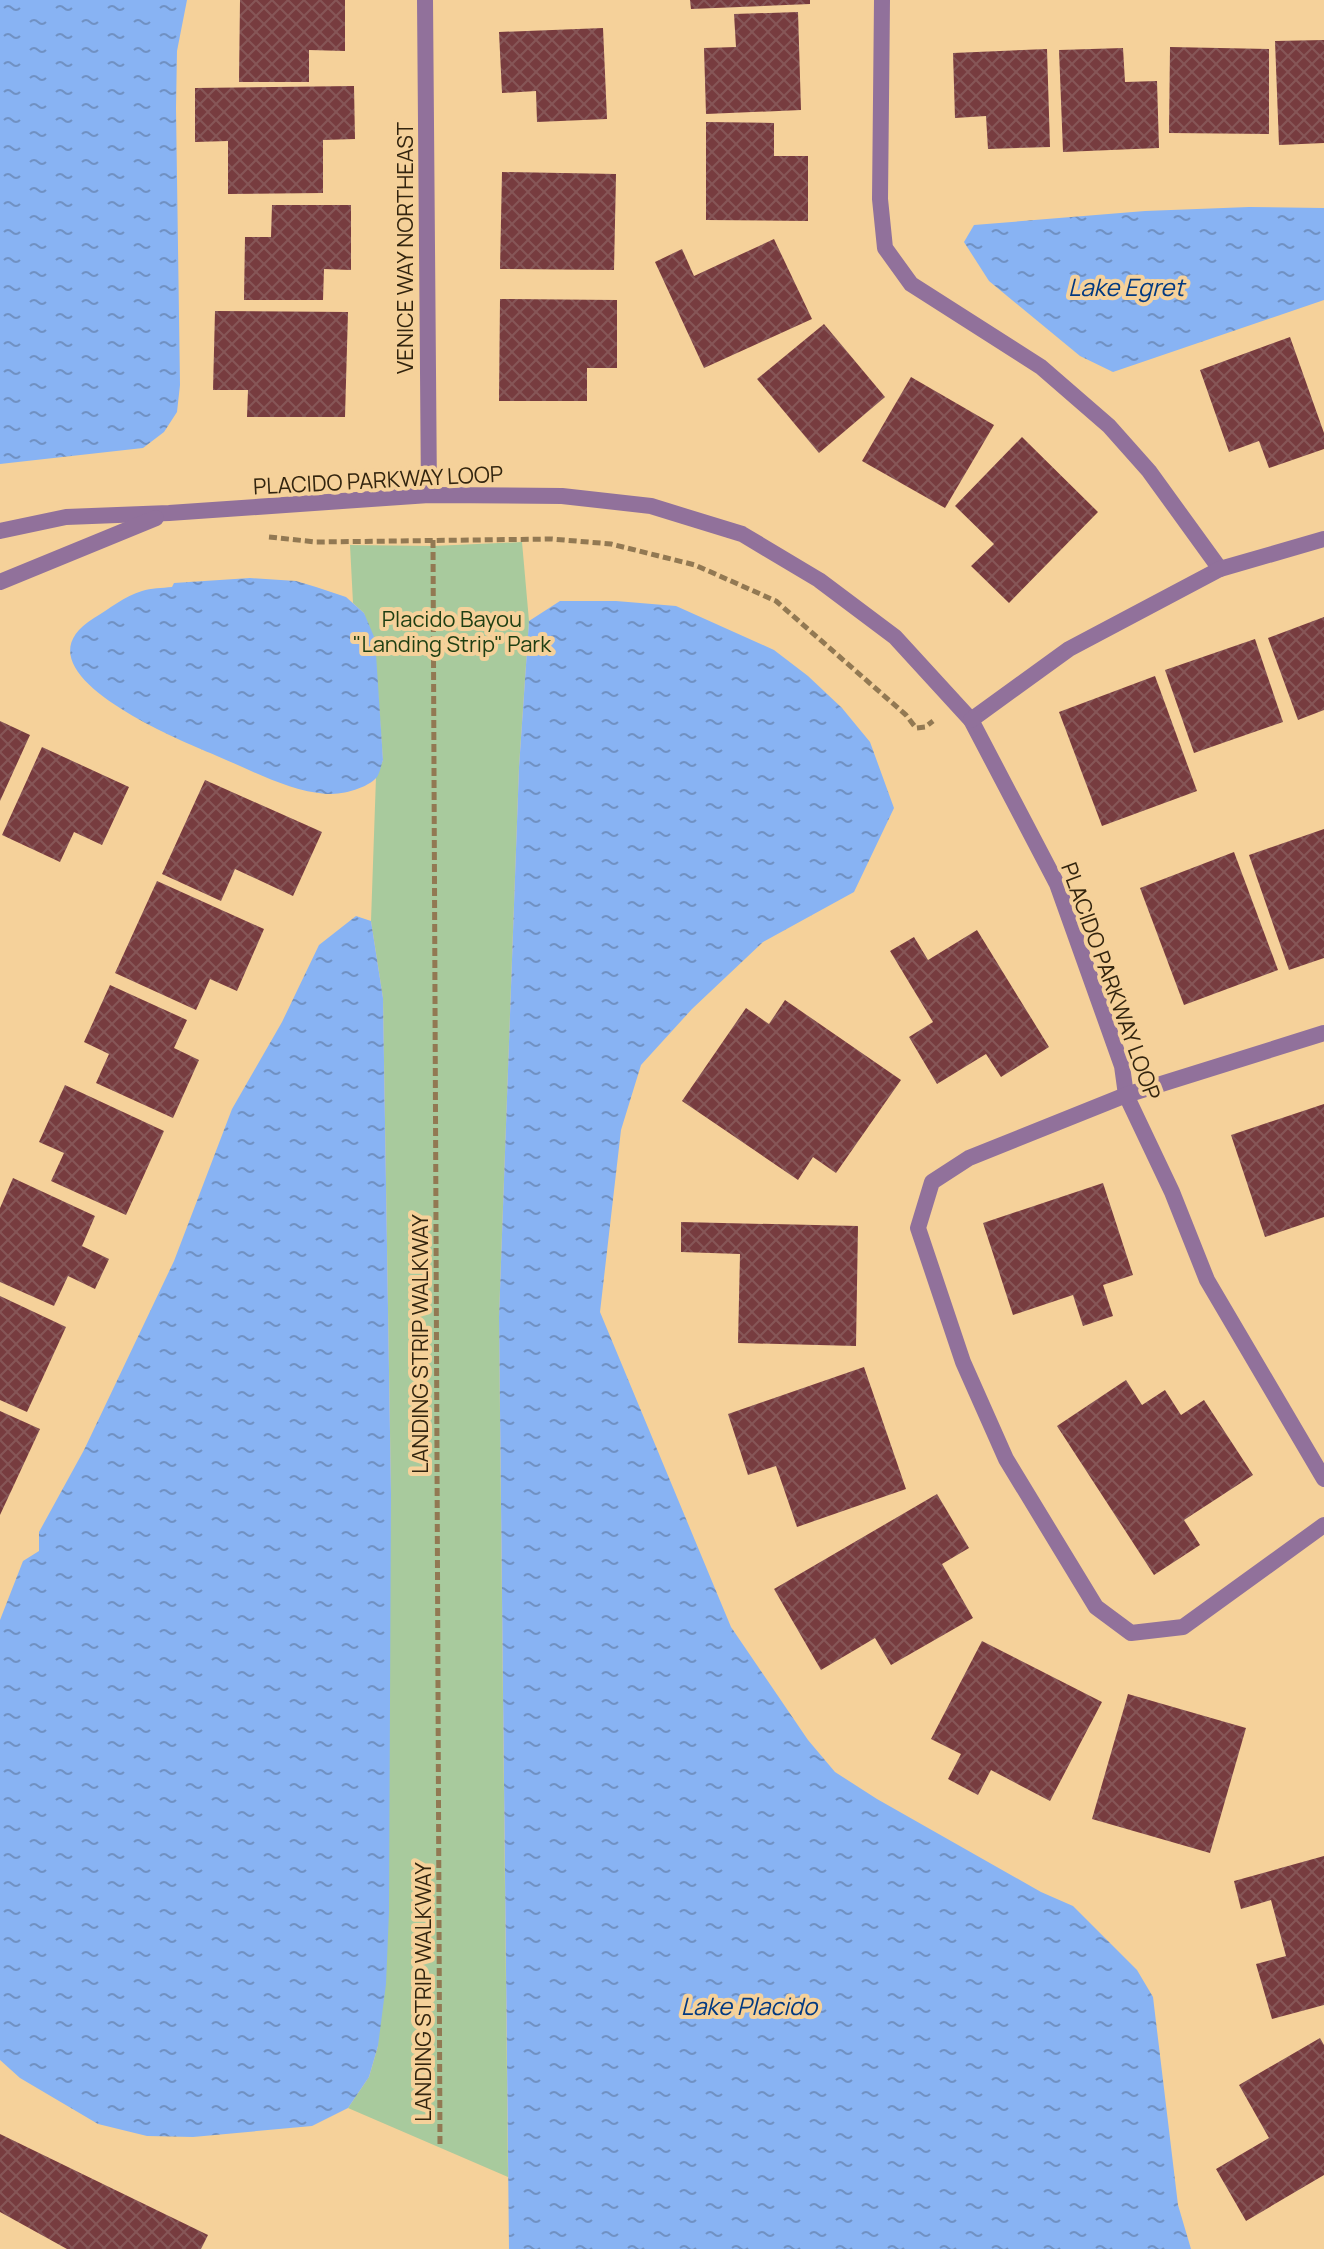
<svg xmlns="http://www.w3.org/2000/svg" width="1324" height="2249" viewBox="0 0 1324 2249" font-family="Manrope,sans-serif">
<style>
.park{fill:#a8ca9d}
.water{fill:url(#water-ripples)}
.building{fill:url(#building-cross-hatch)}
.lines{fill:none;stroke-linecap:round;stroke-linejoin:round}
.path{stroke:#927953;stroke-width:5;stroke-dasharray:8 4;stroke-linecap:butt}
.street{stroke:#91719b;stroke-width:16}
.labels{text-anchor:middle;stroke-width:8;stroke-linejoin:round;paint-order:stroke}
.street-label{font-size:22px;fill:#33250f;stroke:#f5d19a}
.park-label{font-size:22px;fill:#1e3e12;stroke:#f5d19a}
.water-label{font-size:24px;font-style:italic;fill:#023981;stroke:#f5d19a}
</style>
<defs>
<pattern id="water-ripples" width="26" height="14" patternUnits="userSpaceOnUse" patternTransform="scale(2)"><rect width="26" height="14" fill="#88b3f3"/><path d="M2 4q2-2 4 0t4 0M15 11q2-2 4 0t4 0" fill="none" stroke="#7091c3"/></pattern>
<pattern id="building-cross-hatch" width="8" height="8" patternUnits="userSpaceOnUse" patternTransform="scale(2)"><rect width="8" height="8" fill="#773c3f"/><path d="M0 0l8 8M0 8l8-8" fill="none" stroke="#865657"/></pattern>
</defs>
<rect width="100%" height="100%" fill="#f5d19a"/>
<polygon class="park" points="522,542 529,621 519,767 499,1317 508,2177 348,2108 369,2077 378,2046 391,1494 383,998 371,921 376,777 383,760 376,666 364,613 353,603 350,545 433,546"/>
<g class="water">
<polygon points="0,0 187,0 177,51 176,108 180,385 177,412 164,432 143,448 0,464"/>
<polygon points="1249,207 1324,208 1324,300 1113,372 1080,356 989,281 964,242 974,225 1145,211"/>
<path d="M250,578L296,581L316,587L346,597L364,613L375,639L383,760C381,765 380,773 377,777C367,789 340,795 326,794C288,791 251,770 217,756C179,740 8,671 94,618C109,609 125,596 142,591C151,588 162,588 172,587L174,583Z"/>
<polygon points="560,601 616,601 676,606 774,650 808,676 842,708 870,742 894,808 854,892 763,942 692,1009 641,1065 621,1130 600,1312 731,1627 808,1740 835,1772 877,1799 1041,1892 1073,1906 1137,1970 1153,1997 1178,2205 1191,2249 509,2249 499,1317 519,767 529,621"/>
<polygon points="356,916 371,921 383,998 391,1494 389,1912 386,1984 378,2046 369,2077 348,2108 312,2126 193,2137 147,2136 98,2124 20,2078 0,2060 0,1620 23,1561 39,1551 39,1532 84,1450 174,1261 232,1109 282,1022 319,945"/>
</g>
<g class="building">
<polygon points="240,0 345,0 345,51 309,50 309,82 239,82"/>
<polygon points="690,0 810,0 810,4 691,9"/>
<polygon points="798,12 801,110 706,114 704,48 736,47 734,14"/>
<polygon points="603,28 607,119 537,122 536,91 502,93 499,32"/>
<polygon points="1324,40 1324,143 1279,145 1275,41"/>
<polygon points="1170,47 1269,49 1269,134 1169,133"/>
<polygon points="1123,48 1125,82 1157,81 1159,148 1063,152 1059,50"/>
<polygon points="1047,49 1050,147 988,149 986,116 955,118 953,53"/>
<polygon points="354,86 355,139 323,140 323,193 228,194 228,141 195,142 195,88"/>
<polygon points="706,122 774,123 774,156 808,156 808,221 706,220"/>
<polygon points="502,172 616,174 614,270 500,269"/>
<polygon points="272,205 351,205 351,270 324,269 323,300 244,300 245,237 271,237"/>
<polygon points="774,239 812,319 704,368 655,262 682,249 694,276"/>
<polygon points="500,299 617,300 617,368 587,368 587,401 499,401"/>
<polygon points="215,311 348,312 345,417 247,417 248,390 213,390"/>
<polygon points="824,324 885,397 819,453 757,379"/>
<polygon points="1290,337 1324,433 1324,449 1269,468 1259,441 1229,452 1200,370"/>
<polygon points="911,377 994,425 945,508 862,461"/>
<polygon points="1022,437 1098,512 1009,603 971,566 994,544 955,506"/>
<polygon points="1324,617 1324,710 1298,720 1268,638"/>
<polygon points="1255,639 1283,722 1194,753 1165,670"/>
<polygon points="1155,676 1197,791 1102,826 1059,712"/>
<polygon points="0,721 30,735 0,801"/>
<polygon points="42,747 129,787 102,845 74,832 60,862 2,835"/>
<polygon points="205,780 322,832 293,896 235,869 221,901 162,874"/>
<polygon points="1324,829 1324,958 1289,970 1249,855"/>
<polygon points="1234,852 1278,970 1184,1005 1140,888"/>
<polygon points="157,881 264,929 237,991 210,979 196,1010 115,973"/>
<polygon points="977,930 1049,1047 1001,1077 986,1054 937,1084 909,1037 933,1022 890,951 914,937 928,960"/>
<polygon points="110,985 187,1020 174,1048 199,1060 173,1118 96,1083 109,1054 84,1042"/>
<polygon points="785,1000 901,1080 836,1173 813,1157 798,1180 682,1101 746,1008 769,1024"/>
<polygon points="65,1085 164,1131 126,1215 51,1181 64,1153 39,1142"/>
<polygon points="1324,1104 1324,1217 1265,1237 1231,1135"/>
<polygon points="13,1178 95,1216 82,1246 109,1259 95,1289 68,1276 54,1306 0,1282 0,1208"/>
<polygon points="1103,1183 1133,1275 1103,1285 1113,1316 1083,1326 1073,1295 1013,1315 983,1223"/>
<polygon points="681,1222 858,1226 856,1346 738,1343 740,1254 681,1252"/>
<polygon points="0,1296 66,1327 27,1412 0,1400"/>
<polygon points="864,1367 906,1489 797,1527 776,1466 748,1475 728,1414"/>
<polygon points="1126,1380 1142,1405 1165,1390 1181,1415 1204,1400 1253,1475 1184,1520 1200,1545 1154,1575 1057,1426"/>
<polygon points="0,1411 40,1429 0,1515"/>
<polygon points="937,1494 969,1548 942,1564 973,1618 891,1665 875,1638 821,1670 774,1589"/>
<polygon points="982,1641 1102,1702 1050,1801 991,1770 978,1795 948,1779 961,1754 931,1739"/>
<polygon points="1128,1694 1246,1728 1210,1853 1092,1819"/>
<polygon points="1324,1856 1324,2005 1272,2019 1256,1964 1286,1956 1271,1900 1241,1909 1234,1881"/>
<polygon points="1320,2038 1324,2045 1324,2175 1246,2221 1216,2169 1269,2138 1239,2085"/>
<polygon points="0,2134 208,2235 201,2249 67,2249 0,2212"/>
</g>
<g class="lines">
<g class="path">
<polyline points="269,537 316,542 552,539 611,544 695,565 776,601 906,715 916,728 925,727 933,721"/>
<polyline points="433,540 440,2148"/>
</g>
<g class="street">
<polyline points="425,0 429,495"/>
<polyline points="882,0 880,199 885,248 911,284 1041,367 1109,426 1149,471 1220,569"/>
<polyline points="0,531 66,517 169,513 429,495 562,496 651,506 742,534 819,580 895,637 971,720 1057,884 1122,1066 1126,1095 1172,1192 1207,1280 1324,1479"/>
<polyline points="0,582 156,518"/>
<polyline points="971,720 1069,649 1220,569 1324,539"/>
<polyline points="1324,1033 1126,1095 969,1158 932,1182 918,1228 963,1362 1006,1459 1096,1607 1131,1633 1183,1627 1324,1525"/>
</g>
</g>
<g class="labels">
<g class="street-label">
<text transform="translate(405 248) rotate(-90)" y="8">VENICE WAY NORTHEAST</text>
<text transform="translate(378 480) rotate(-3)" y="8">PLACIDO PARKWAY LOOP</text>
<text transform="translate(1111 981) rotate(70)" y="8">PLACIDO PARKWAY LOOP</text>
<text transform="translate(420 1344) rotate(-90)" y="8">LANDING STRIP WALKWAY</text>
<text transform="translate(423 1992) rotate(-90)" y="8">LANDING STRIP WALKWAY</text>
</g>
<g class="park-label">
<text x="452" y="627">Placido Bayou<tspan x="452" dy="25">"Landing Strip" Park</tspan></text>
</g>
<g class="water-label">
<text x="1126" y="296">Lake Egret</text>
<text x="749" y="2015">Lake Placido</text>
</g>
</g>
</svg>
